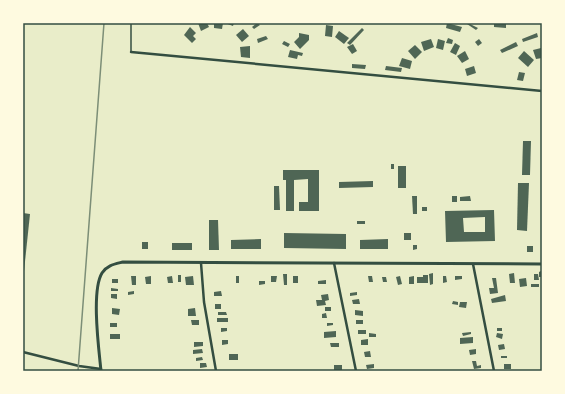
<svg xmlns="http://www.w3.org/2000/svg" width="565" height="394" viewBox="0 0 565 394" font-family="Literata,serif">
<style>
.building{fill:#4f6655;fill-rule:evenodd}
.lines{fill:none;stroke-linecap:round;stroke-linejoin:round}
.service{stroke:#344e41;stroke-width:1.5}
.minor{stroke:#344e41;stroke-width:2.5}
.tertiary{stroke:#344e41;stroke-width:3}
.rail{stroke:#7c8e77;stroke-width:1.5}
.neatline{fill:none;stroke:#344e41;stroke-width:1.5}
</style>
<rect width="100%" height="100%" fill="#e9edc9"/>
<g class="building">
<polygon points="198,23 207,23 209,27 201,31"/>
<polygon points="214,23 223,23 222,29 214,28"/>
<polygon points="225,23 234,23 233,26"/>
<polygon points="257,23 260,25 254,29 252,27"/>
<polygon points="447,23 462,27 460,32 446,28"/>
<polygon points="468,23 478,28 476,30 467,24"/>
<polygon points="494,23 506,23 506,28 494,27"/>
<polygon points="326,25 333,26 332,37 325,36"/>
<polygon points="190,27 196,33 193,36 196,39 192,43 184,35"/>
<polygon points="362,28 364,30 350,45 347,43"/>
<polygon points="243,29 249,36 242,42 236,35"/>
<polygon points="339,31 349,38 344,44 335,37"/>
<polygon points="299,33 309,35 309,40 300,49 294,42 299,37"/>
<polygon points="537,33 538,37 523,42 522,39"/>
<polygon points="266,36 268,39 258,43 257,39"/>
<polygon points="448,38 453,40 452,44 446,43"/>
<polygon points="431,39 434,47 424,51 421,42"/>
<polygon points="438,39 445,41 443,50 436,48"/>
<polygon points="479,39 482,43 478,46 475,42"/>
<polygon points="284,41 290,44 288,47 282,44"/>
<polygon points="516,42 518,46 502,53 500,50"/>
<polygon points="455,43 460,46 456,55 450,52"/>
<polygon points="353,44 357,51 352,54 347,47"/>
<polygon points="415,45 422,52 415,59 408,51"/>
<polygon points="250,46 250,58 241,57 240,47"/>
<polygon points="541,48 542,58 536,59 533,50"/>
<polygon points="290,50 303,53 302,56 298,55 297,59 288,57"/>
<polygon points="465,51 469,59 462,63 457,56"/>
<polygon points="524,51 534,60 528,67 518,58"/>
<polygon points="402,58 412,61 410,69 399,66"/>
<polygon points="352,64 366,65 365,69 352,68"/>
<polygon points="386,66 402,68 401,72 385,70"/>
<polygon points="474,66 476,73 467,76 465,69"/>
<polygon points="519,72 525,73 523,81 517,80"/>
<polygon points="523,141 531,141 530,175 522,175"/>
<rect x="391" y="164" width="3" height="5"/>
<rect x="398" y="166" width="8" height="22"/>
<polygon points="283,170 319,170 319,211 299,211 299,202 308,202 308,179 294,180 294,211 286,211 286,180 283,180"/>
<polygon points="373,181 373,187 339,188 339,182"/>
<polygon points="518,183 529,183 527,231 517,230"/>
<polygon points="274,186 279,186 280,210 274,210"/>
<polygon points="412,196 417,196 417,214 413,214"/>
<rect x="452" y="196" width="5" height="6"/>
<polygon points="470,196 471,201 460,201 460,197"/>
<rect x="422" y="207" width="5" height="4"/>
<path d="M494,210L495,241L446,242L445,211ZM485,217V232H464L463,218Z"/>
<polygon points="23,213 30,214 24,271 23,271"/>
<polygon points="209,220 218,220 219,250 209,250"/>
<rect x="357" y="221" width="8" height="3"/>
<polygon points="284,233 346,234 346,249 284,248"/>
<rect x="404" y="233" width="7" height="7"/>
<polygon points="261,239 261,249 231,249 231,240"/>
<polygon points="388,239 388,249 360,249 360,240"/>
<rect x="142" y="242" width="6" height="7"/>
<rect x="172" y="243" width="20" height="7"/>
<polygon points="413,245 417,245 417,249 413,250"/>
<rect x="527" y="246" width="6" height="6"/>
<polygon points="541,271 542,277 539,277 539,272"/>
<polygon points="433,273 433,284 430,285 429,274"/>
<polygon points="514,273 515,283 510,283 509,274"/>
<polygon points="283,274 287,274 287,285 284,285"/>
<polygon points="534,274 538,274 539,280 534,280"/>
<rect x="178" y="275" width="3" height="7"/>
<polygon points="423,275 428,275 428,283 417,283 417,277 423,277"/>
<polygon points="131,276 136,276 136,285 132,285"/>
<polygon points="151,276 151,284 146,284 145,277"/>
<polygon points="172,276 173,283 168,283 167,277"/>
<polygon points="193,276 194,285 186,285 185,277"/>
<rect x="236" y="276" width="3" height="7"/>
<polygon points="271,276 277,276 276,282 271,282"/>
<rect x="293" y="276" width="5" height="7"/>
<polygon points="368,276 372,276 373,282 369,282"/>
<polygon points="400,276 402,284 398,285 396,277"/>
<polygon points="414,276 414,284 409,284 409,277"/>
<polygon points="443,276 446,276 447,282 443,283"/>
<polygon points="455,276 462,276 462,279 455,280"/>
<polygon points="382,277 386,277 387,282 383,282"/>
<polygon points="492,278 496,278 498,293 490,294 489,288 494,288"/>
<polygon points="526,278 527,286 520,287 519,279"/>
<rect x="112" y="279" width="6" height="4"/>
<polygon points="326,280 326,284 318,284 318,281"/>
<polygon points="259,281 265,281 265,284 259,285"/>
<rect x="531" y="284" width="8" height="3"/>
<polygon points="111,288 118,289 118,291 111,291"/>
<polygon points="134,291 134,294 128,295 128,292"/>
<polygon points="221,291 222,296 214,296 214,292"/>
<polygon points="357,292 357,295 350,296 350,293"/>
<polygon points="111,294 117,294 117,299 111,298"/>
<polygon points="328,294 329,300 325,301 326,305 317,306 316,300 322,300 321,295"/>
<polygon points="505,295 506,301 492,303 491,299"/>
<polygon points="359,299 360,304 353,304 352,300"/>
<polygon points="453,301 458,302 458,305 452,304"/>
<polygon points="460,302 467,302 466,308 459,307"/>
<rect x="215" y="304" width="6" height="5"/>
<rect x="325" y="307" width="6" height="4"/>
<polygon points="112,308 120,309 119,315 112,314"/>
<polygon points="195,308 196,316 188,316 188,309"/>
<polygon points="355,310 363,311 363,316 355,315"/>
<polygon points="218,312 226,312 227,315 218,315"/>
<polygon points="326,313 327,318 322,318 322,314"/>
<rect x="217" y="318" width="11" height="4"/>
<polygon points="191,320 199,320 199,325 192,325"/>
<rect x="356" y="320" width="7" height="4"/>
<rect x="110" y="323" width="7" height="4"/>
<polygon points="327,323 333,323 333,325 327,326"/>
<polygon points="221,328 227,328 227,331 221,332"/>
<rect x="497" y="328" width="5" height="3"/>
<rect x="358" y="330" width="8" height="4"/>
<polygon points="336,331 336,337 324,338 324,332"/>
<polygon points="471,332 471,334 463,336 462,333"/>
<polygon points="369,333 376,334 376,337 369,337"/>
<polygon points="497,333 503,334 502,339 496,337"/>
<rect x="110" y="334" width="10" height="5"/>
<polygon points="473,337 473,343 460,344 460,338"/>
<polygon points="368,339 368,345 361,345 361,340"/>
<polygon points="222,340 228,340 228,344 222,345"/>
<polygon points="194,342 203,342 203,346 194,347"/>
<polygon points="330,343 339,343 339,347 331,347"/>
<polygon points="504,344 505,349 499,350 498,345"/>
<polygon points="202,349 203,353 193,354 193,350"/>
<polygon points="476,349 476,354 470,355 469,350"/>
<polygon points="370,351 371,357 365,357 364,352"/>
<rect x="229" y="354" width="9" height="6"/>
<rect x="501" y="356" width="6" height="2"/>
<polygon points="202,357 203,360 196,361 196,358"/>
<polygon points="472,361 476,361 477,366 481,365 481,368 474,369"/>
<polygon points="200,363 206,363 207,367 200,368"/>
<polygon points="374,364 374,368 367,369 366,365"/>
<rect x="504" y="364" width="7" height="5"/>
<polygon points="334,365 342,365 342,370 334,371"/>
</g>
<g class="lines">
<polyline class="service" points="131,52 131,23"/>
<g class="minor">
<polyline points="131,52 542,91"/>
<polyline points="201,263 204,302 216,371"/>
<polyline points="334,263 356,371"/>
<polyline points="473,264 494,371"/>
<polyline points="23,352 79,366 101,369"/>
</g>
<path class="tertiary" d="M101,371C99,350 91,291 102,273C107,265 115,264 123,262L542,264"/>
<polyline class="rail" points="78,371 104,23"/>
</g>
<rect width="565" height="394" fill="none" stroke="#fefae0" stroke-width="48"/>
<rect x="24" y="24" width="517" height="346" class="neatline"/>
</svg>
